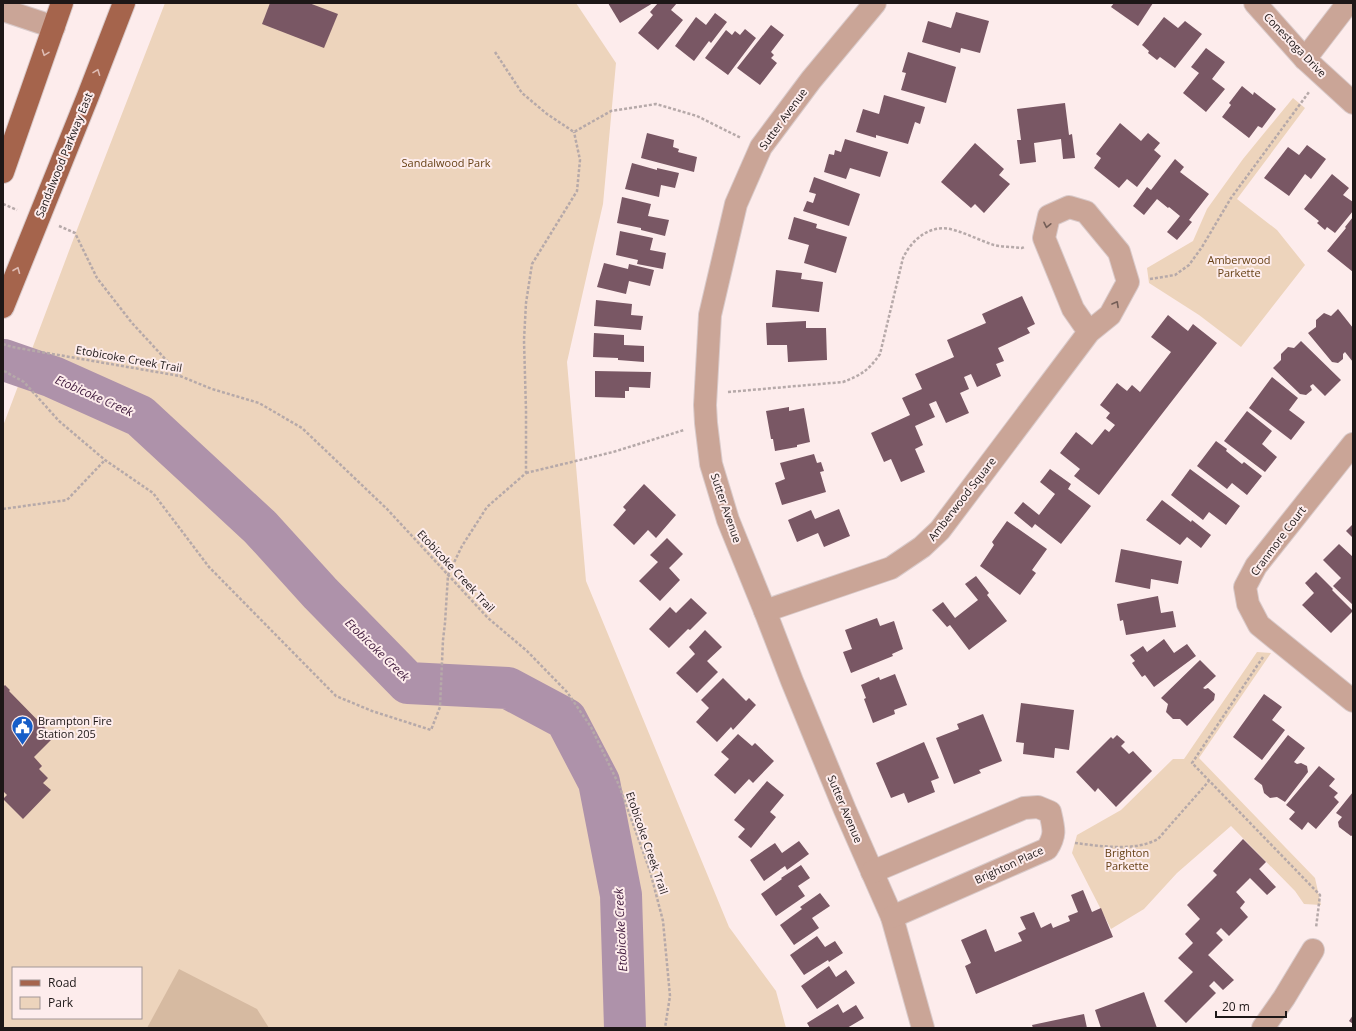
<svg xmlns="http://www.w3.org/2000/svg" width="1356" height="1031" viewBox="0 0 1356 1031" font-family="'Open Sans',sans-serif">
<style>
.green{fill:#edd4bc;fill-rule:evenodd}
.forest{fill:#d6baa1}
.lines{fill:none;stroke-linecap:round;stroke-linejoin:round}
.stream{stroke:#ae92aa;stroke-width:7}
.river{stroke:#ae92aa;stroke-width:42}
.building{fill:#795764}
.minor-casing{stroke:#d9caca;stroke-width:24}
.major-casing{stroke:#d9caca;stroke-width:24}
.path{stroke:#b6a9a9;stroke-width:2.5;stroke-dasharray:3 2;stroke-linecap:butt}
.minor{stroke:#caa597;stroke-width:22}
.major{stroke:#a5644c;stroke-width:22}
.oneway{stroke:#debcb4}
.oneway2{stroke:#745e57}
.labels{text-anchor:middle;stroke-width:4;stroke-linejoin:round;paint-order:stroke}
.street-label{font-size:11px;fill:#1d1717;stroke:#fdecec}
.park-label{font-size:11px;fill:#674116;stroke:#fdecec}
.poi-label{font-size:11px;fill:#1d1717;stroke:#fdecec;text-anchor:start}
.water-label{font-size:12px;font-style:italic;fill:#421d3f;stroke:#fdecec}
</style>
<rect width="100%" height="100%" fill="#fdecec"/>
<g class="green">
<path d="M165,3H576L616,63L603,204L567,362L586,581L729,927L776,991L786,1028H3V426L78,227ZM13,968H141V1018H13Z"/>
<polygon points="1293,98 1305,108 1237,199 1277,230 1305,265 1241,347 1199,315 1149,283 1147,268 1193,241 1207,209 1243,159"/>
<polygon points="1257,652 1271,653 1199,758 1315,878 1321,905 1304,904 1295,891 1231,826 1177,873 1144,909 1111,929 1072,853 1077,835 1121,810 1173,759 1184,759"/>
</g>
<polygon class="forest" points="179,969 257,1009 269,1028 147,1028"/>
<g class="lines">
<polyline class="stream" points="3,359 4,360"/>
<polyline class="river" points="4,360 53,377 140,416 260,527 320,593 408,683 508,688 566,719 599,782 621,895 625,1028"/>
</g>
<g class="building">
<polygon points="270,3 309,3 338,14 324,48 262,24"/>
<polygon points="608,3 653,3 620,23"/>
<polygon points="658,3 677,3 671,10 683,20 658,50 638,33 653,15 650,12"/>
<polygon points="1114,3 1153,3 1138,26 1111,7"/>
<polygon points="956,12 989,21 980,53 961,48 960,53 922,42 928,21 951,28"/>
<polygon points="715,13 727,22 711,43 709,41 694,61 675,46 696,17 706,25"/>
<polygon points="1164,17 1178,28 1185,21 1202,34 1175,68 1160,57 1157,60 1148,53 1149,51 1142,45"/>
<polygon points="771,25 784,35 771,52 774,55 771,58 777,63 760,85 737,68"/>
<polygon points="745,29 756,38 728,75 705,58 726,30 732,35 735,31 740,35"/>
<polygon points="1206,48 1225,62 1212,79 1225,89 1206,112 1183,93 1199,73 1191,67"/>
<polygon points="908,52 956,67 946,103 901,90 906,73 902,72"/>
<polygon points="1242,86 1253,95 1254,92 1276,109 1262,128 1258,126 1249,138 1222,117 1231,105 1229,103"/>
<polygon points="884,95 925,107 920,124 915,122 908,144 876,135 876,138 856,132 863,109 879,114"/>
<polygon points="1065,103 1069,135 1072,134 1075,158 1063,159 1061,139 1034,143 1036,162 1020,164 1017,140 1021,140 1017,109"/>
<polygon points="1120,123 1141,141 1148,133 1160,143 1154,150 1161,156 1137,187 1127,179 1119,188 1094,168 1101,158 1096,154"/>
<polygon points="647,133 674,140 673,147 679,149 678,152 697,157 694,172 641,158"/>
<polygon points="845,139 888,152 880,177 850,168 846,179 824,172 829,154 834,155 835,150 841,152"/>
<polygon points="975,143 1004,169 999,175 1010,184 984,213 975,204 971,208 941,182"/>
<polygon points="1307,145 1326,159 1311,179 1305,174 1289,196 1264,178 1288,147 1299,155"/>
<polygon points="1175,159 1184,167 1180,172 1209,194 1189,220 1192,222 1177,240 1167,232 1180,216 1169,207 1168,208 1157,199 1144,215 1133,206 1147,187 1151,190"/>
<polygon points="632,163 657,170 657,168 679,173 675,188 661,185 659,197 625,189"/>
<polygon points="1332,174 1349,188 1343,195 1353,202 1353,211 1335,233 1327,227 1325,230 1317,223 1319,221 1304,209"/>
<polygon points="814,177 860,194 849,226 803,211 807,201 813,203 816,194 809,192"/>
<polygon points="622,197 651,204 648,216 669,220 665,236 641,230 641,228 617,223"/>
<polygon points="794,217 817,224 816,228 847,237 836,273 804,263 809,245 788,239"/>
<polygon points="1353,217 1353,272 1327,251 1346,228 1345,227"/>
<polygon points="620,231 653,238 650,250 666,253 663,269 637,264 638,260 616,255"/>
<polygon points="604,263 628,269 629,264 654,270 650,286 629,281 626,294 597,287"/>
<polygon points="776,270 802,273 801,279 823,282 819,312 772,307"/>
<polygon points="1022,296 1035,324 1027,328 1030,333 998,348 1004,361 996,364 1001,376 977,387 971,374 964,377 969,389 960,393 969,413 946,423 936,401 929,404 935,417 915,426 923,445 915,449 925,472 901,482 891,459 884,462 871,433 910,415 902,398 922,389 915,374 954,357 947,340 986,323 982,314"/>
<polygon points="596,300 632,304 631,315 643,316 641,330 594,326"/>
<polygon points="1338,309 1353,328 1353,362 1345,352 1343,354 1343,359 1338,363 1332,362 1308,333 1316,327 1316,320 1324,313 1331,316"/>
<polygon points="1168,315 1188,331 1193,324 1217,343 1099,495 1074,476 1080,469 1060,453 1076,432 1092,445 1105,429 1109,432 1115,425 1106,418 1110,413 1100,405 1117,383 1127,391 1132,385 1140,392 1171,352 1151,337"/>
<polygon points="806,321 806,328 826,328 827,360 788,362 787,345 767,345 766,323"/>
<polygon points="594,333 624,335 624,345 644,346 644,362 618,360 618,358 593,357"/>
<polygon points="1301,341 1341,380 1325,396 1313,384 1310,386 1312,390 1306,395 1300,394 1273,368 1281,360 1281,354 1288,347 1294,348"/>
<polygon points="595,371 651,372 650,388 629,387 629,391 625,391 625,398 595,397"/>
<polygon points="1272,377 1298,398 1289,410 1305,422 1291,440 1249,408"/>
<polygon points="789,407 789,411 804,408 810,442 797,445 797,447 775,451 773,439 771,439 766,411"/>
<polygon points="1247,411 1272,431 1262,444 1277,457 1265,472 1224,441"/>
<polygon points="1216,441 1227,449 1226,451 1242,464 1244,462 1262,476 1247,495 1232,483 1227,489 1197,466"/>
<polygon points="814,454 817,463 821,462 824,471 820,472 826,492 782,505 775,483 785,479 780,463"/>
<polygon points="1050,469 1071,484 1068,489 1091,506 1061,544 1035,524 1032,528 1014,513 1023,502 1039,515 1055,494 1040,482"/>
<polygon points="1190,469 1240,506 1226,525 1209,512 1203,520 1171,495"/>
<polygon points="644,484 676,515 656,538 648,530 634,545 613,525 626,510 623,507"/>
<polygon points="1162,500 1191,522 1192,520 1211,535 1201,548 1187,537 1180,545 1146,520"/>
<polygon points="839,509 850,536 824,547 818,533 797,542 788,520 811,510 815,519"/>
<polygon points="1007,521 1047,549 1032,570 1036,573 1020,595 980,566 994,545 992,542"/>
<polygon points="1353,524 1353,538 1346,531"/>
<polygon points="667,538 683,554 669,568 680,580 660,601 639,581 658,562 650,555"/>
<polygon points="1339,544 1353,557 1353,605 1333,586 1341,578 1323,560"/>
<polygon points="1121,549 1182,561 1178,584 1151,579 1150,589 1115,582"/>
<polygon points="1316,572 1333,589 1332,590 1353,611 1331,633 1302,605 1314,593 1305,583"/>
<polygon points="976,576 989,593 987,595 1007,621 969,650 950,625 947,627 932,610 943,602 955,618 978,600 965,584"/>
<polygon points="1158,596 1161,613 1173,611 1176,627 1126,635 1123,620 1120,621 1117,604"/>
<polygon points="691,598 707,613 690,630 688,629 669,648 649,629 670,607 676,613"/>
<polygon points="877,618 880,626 894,621 903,649 892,654 893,656 851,673 843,652 852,649 845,630"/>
<polygon points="705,630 722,647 707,661 718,672 697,693 676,673 695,654 689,647"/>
<polygon points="1164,639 1174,653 1187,644 1196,656 1154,687 1145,675 1142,677 1132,663 1135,661 1130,655 1143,646 1147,652"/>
<polygon points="1200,660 1216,676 1203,688 1205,689 1208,688 1215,694 1214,700 1187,726 1180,719 1173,719 1166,712 1168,704 1161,698"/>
<polygon points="895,674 907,705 894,710 895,714 873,723 864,699 866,698 861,685 879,677 880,680"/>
<polygon points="723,678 746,701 749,698 756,705 733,730 731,727 717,742 696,722 709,708 701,700"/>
<polygon points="5,685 10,690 9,691 54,737 34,757 42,766 39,769 48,778 43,783 51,790 23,819 3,799 7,795 3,791 3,687"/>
<polygon points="1264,694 1282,707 1272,720 1285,730 1262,760 1233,737"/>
<polygon points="1021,703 1074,710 1069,750 1055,748 1054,758 1023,754 1024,743 1016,742"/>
<polygon points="983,714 1002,761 979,770 981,773 954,784 936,738 959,729 957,724"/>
<polygon points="738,734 752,746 755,743 774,761 753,783 749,779 735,794 714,775 729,759 721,752"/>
<polygon points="1117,735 1125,742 1121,746 1129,754 1133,751 1152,771 1116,807 1098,788 1095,792 1076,772 1111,737 1113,739"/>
<polygon points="1288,735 1305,748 1294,762 1297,764 1301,763 1307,766 1308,772 1285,802 1277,797 1270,798 1264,793 1262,785 1254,779"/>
<polygon points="924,742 939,778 931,781 935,792 908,803 904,793 891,798 876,763"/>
<polygon points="1319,766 1335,779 1329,786 1338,793 1334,797 1339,802 1316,829 1308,822 1302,830 1289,819 1295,812 1286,805"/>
<polygon points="767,781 784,795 770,812 776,817 751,848 738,837 745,829 734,820"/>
<polygon points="1353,792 1353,835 1351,836 1339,827 1338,822 1342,817 1336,813"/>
<polygon points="1243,839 1266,862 1259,869 1276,887 1267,895 1250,878 1236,892 1245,902 1240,908 1248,917 1229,936 1221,928 1216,933 1223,940 1208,955 1234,980 1223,990 1214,981 1209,986 1216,993 1186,1023 1164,1001 1193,972 1178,958 1193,943 1185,934 1200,919 1187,905 1217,875 1213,871"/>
<polygon points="799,841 809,854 787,870 785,866 764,881 750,860 775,843 782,853"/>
<polygon points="801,865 810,878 798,886 805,896 776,916 761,894 782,879 781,878"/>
<polygon points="1083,890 1092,912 1101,908 1113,937 976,994 965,966 971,963 961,940 986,929 995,952 1022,941 1018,933 1026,929 1020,917 1034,912 1041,928 1051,923 1053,928 1070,921 1068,916 1078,912 1071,895"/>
<polygon points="820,893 830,906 812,918 819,928 794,945 780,925 802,909 800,907"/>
<polygon points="817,936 825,947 835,941 843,953 829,962 828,960 804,975 790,955"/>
<polygon points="829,966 836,977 846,970 855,983 817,1009 801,986"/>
<polygon points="1144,992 1157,1028 1101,1028 1095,1010"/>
<polygon points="838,1004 843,1013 856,1005 864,1018 847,1028 810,1028 807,1023"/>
<polygon points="1084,1014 1087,1028 1033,1028 1032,1025"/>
<polygon points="1353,1015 1353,1024 1349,1021"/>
</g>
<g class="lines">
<defs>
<g id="minor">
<polyline points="875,3 811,80 761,147 736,204 710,315 705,405 706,423 711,464 728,520 765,611 792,681 845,810 892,917 923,1028"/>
<polyline points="1255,3 1305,59 1353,103"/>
<polyline points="3,10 54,27"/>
<polyline points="1305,59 1348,3"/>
<polyline points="1353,444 1256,566 1245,587 1248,604 1259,625 1353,701"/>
<polyline points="765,611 891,568 922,547 940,530 1089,332 1110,315 1128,282 1119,252 1086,212 1069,207 1049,216 1044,238 1073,309 1089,332"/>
<path d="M872,872L1024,808L1038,807L1050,812C1054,829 1056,835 1047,849L892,917"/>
<polyline points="1263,1028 1284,998 1313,950"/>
</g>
<g id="major">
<polyline points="3,172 62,3"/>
<polyline points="3,307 88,96 124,3"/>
</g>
</defs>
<use href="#minor" class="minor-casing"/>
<use href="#major" class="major-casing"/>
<g class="path">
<polyline points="495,52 522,93 547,114 574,132 611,111 656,104 697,116 741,138"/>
<polyline points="3,204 17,210"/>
<polyline points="59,226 75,233 97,278 132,323 180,375"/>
<polyline points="1150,279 1175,275 1189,265 1202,247 1231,198 1309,92"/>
<polyline points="3,344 12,347 180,376 212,389 259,403 302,428 387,509 488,618 527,651 567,692 591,727 619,785 650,871 663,921 670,996 665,1028"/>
<polyline points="4,371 24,382 59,421 105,460 153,493 209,567 336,696 372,711 431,730 440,707 443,640 445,623 448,575 462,546 487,507 526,473 526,410 524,340 526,303 532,264 577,191 580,160 574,132"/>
<path d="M728,392L843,382C861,375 868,371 880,354L903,258C912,239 931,223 954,230C968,234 981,241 994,245C1003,247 1013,247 1022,248L1024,247"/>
<polyline points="526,473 613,452 684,430"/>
<polyline points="3,509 67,500 105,460"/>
<polyline points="1263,657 1192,763 1320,895 1316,928"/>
<path d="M1075,843C1101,846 1134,852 1158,839L1209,781"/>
</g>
<use href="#minor" class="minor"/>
<use href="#major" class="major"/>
</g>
<defs><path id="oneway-chevron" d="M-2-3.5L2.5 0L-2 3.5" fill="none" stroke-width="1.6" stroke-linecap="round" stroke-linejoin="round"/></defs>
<g class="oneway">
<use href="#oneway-chevron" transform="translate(45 53) rotate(110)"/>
<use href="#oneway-chevron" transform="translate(97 72) rotate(-69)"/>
<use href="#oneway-chevron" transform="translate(17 270) rotate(-68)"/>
</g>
<g class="oneway2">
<use href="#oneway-chevron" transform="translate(1047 225) rotate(102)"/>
<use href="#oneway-chevron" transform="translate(1116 304) rotate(-61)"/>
</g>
<defs>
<symbol id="civic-pin" viewBox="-11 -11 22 30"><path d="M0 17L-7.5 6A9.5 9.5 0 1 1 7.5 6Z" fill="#165dc8" stroke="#fdecec"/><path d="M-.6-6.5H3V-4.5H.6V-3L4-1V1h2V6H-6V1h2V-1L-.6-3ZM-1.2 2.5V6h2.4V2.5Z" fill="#fff"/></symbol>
</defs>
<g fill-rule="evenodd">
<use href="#civic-pin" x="10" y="714" width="25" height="34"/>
</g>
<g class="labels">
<g class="street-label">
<text transform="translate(1295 45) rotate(46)" y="4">Conestoga Drive</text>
<text transform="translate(783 119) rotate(-54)" y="4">Sutter Avenue</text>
<text transform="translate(64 155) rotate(-68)" y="4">Sandalwood Parkway East</text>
<text transform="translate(129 359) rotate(10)" y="4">Etobicoke Creek Trail</text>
<text transform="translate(962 499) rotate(-52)" y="4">Amberwood Square</text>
<text transform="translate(726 508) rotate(71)" y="4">Sutter Avenue</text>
<text transform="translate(1278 541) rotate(-53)" y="4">Cranmore Court</text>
<text transform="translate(456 571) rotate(47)" y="4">Etobicoke Creek Trail</text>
<text transform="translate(845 809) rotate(67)" y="4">Sutter Avenue</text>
<text transform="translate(647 843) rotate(71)" y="4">Etobicoke Creek Trail</text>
<text transform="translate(1009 865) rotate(-25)" y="4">Brighton Place</text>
</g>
<g class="park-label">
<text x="446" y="167">Sandalwood Park</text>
<text x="1239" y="264">Amberwood<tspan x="1239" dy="13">Parkette</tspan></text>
<text x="1127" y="857">Brighton<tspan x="1127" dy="13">Parkette</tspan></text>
</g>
<g class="poi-label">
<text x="38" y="725">Brampton Fire<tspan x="38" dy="13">Station 205</tspan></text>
</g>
<g class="water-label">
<text transform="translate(94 396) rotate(24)" y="4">Etobicoke Creek</text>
<text transform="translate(377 650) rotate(44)" y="4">Etobicoke Creek</text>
<text transform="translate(621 930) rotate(-93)" y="4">Etobicoke Creek</text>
</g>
</g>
<rect width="1356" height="1031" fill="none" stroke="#1d1717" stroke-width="8"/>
<rect x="12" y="967" width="130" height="52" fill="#fdecec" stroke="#a39797"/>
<rect x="20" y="980" width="20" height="6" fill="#a5644c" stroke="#a39797"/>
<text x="48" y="987" font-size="12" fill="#1d1717">Road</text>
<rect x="20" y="997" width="20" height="12" fill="#edd4bc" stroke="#a39797"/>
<text x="48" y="1007" font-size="12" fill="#1d1717">Park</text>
<path d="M1216 1011v6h70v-6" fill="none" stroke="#1d1717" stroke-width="2"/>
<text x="1222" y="1011" font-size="12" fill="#1d1717" stroke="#fdecec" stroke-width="3" paint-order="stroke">20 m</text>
</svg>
